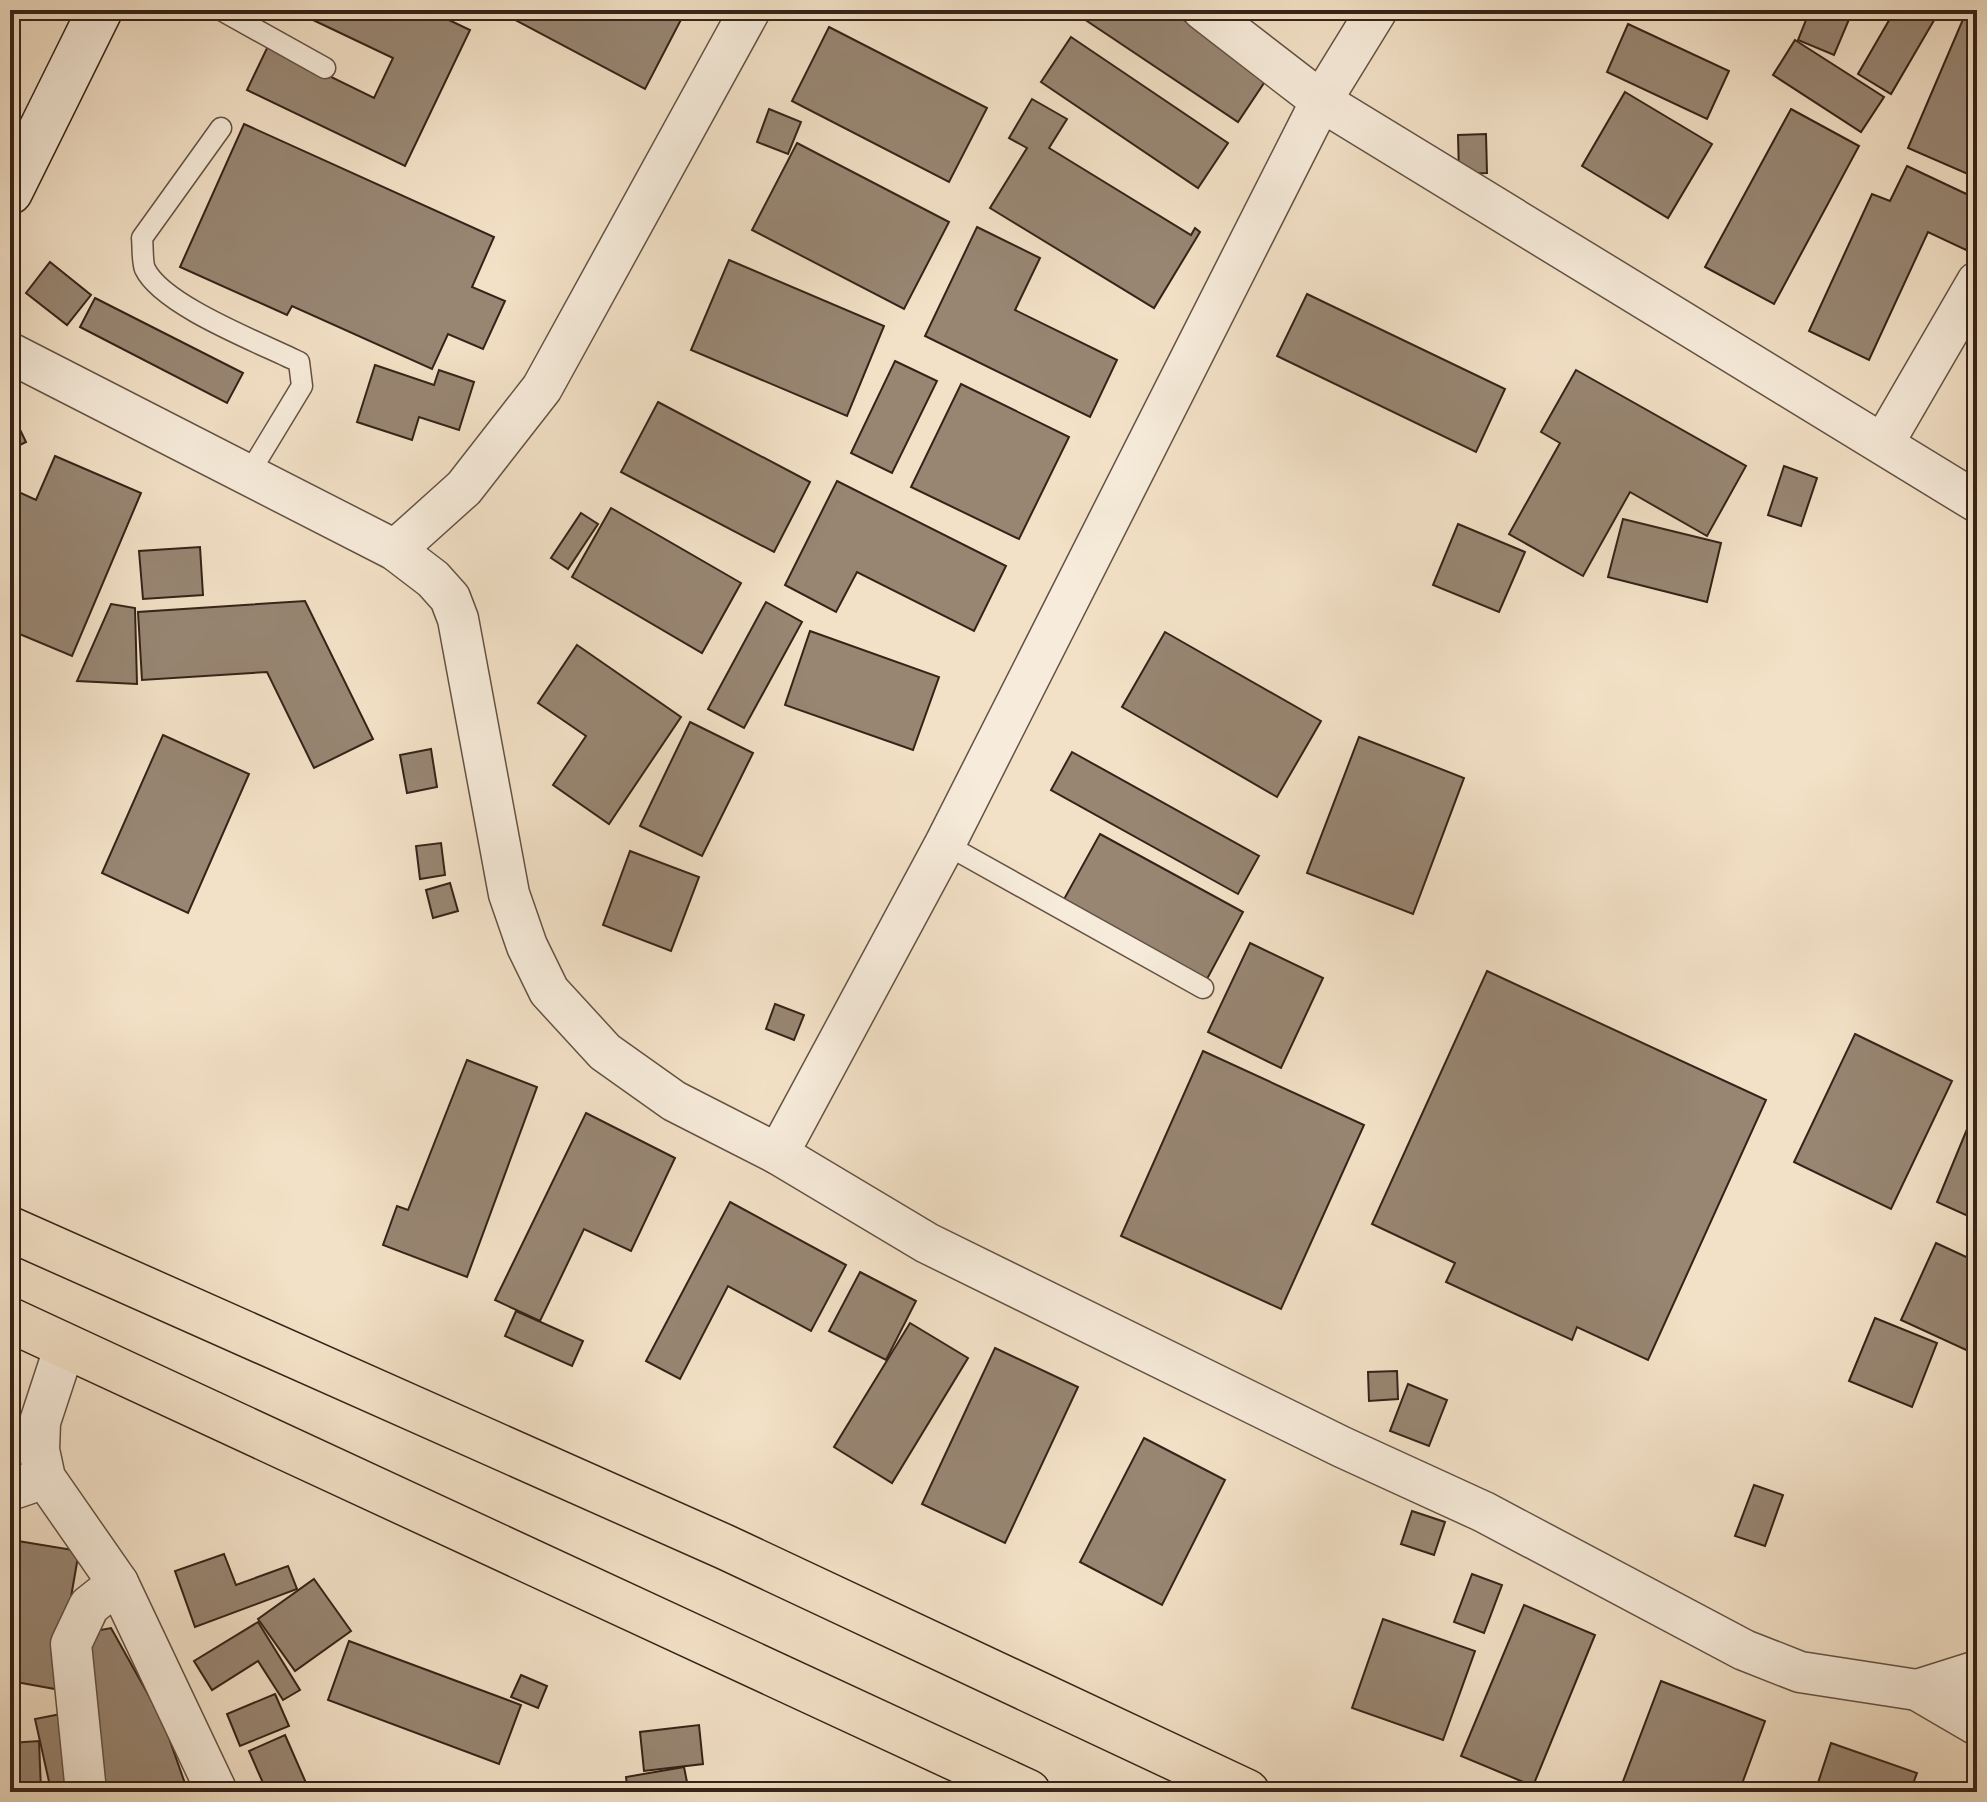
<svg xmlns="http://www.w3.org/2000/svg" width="1987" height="1802" viewBox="0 0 1987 1802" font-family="'IM FELL French Canon',serif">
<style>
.building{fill:#988673;stroke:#352318;stroke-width:2}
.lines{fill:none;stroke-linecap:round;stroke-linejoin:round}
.lane-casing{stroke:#645244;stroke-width:23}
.street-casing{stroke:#645244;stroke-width:43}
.secondary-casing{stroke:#352318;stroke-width:47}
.primary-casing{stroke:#352318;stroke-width:47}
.lane{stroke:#f7ecdb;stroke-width:20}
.street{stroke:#f7ecdb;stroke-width:40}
.secondary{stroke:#f7ecdb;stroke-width:44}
.primary{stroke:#f3e1c7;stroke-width:44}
</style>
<rect width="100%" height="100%" fill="#f3e1c7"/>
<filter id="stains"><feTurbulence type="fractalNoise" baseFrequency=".0025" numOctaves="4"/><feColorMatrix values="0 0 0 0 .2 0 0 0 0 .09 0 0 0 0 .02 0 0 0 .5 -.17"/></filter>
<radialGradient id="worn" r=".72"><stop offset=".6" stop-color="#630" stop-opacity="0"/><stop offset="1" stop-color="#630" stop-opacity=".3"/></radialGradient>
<g class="building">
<polygon points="292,10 428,10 470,30 405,166 247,90 268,46 374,98 393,58"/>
<polygon points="509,10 686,10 645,89 506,15"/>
<polygon points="1086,10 1169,10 1268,77 1238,122 1081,17"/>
<polygon points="1810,10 1853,10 1834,55 1798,40"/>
<polygon points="1895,10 1940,10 1891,94 1858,74"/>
<polygon points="1967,10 1977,10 1977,178 1908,148"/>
<polygon points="1628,24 1729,71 1707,119 1607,72"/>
<polygon points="829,27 987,108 949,182 792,101"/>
<polygon points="1071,37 1228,143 1198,188 1041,82"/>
<polygon points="1795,40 1884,97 1861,132 1773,75"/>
<polygon points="1625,92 1712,144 1668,218 1582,166"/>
<polygon points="1032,99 1067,119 1049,148 1191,235 1195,228 1200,232 1154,308 990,208 1027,148 1009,138"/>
<polygon points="769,109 801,122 788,154 757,142"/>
<polygon points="1791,109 1859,146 1774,304 1705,267"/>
<polygon points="244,124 494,237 472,287 505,301 483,349 448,334 432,369 292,306 287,315 180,267"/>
<polygon points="1486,134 1487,173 1459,174 1458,135"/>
<polygon points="797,143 949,222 904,309 752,230"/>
<polygon points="1907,166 1977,199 1977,225 1966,250 1928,232 1869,360 1809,331 1872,194 1890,201"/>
<polygon points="977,227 1040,258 1015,310 1117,360 1090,417 925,336"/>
<polygon points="729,260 884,326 847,416 691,350"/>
<polygon points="50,262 91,295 67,325 26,293"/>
<polygon points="1307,294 1505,389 1476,452 1277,356"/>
<polygon points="95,298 243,373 227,403 80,327"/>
<polygon points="895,361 937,381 892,473 851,453"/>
<polygon points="375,365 434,385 439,370 474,382 459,430 419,417 412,440 357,422"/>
<polygon points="1576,370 1746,466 1707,536 1630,492 1583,576 1509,534 1560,443 1541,432"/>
<polygon points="961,384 1069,437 1019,539 911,487"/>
<polygon points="658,402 810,482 774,552 621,472"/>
<polygon points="12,413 26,442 10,450 10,414"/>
<polygon points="55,456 141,493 72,656 10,630 10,488 36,500"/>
<polygon points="1784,466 1817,478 1801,526 1768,515"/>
<polygon points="837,481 1006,566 974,631 857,572 836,612 785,585"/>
<polygon points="611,508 741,583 702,653 572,577"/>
<polygon points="581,513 598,524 568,569 551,558"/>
<polygon points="1623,519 1721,543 1707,602 1608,577"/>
<polygon points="1458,524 1525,552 1499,612 1433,585"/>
<polygon points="200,547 203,595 143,599 139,551"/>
<polygon points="305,601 373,739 314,768 267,672 142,680 138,612"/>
<polygon points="766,602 802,622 744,728 708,709"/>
<polygon points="111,604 135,608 137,684 77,681"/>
<polygon points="810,631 939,677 913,750 785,705"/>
<polygon points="1165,632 1321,721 1277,797 1122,707"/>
<polygon points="577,645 681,717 609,824 553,785 586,736 538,703"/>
<polygon points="690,722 753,753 702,856 640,826"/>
<polygon points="163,735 249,774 188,913 102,873"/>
<polygon points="1359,737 1464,778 1413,914 1307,873"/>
<polygon points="431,749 437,787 407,793 400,755"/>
<polygon points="1072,752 1259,856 1238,894 1051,790"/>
<polygon points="1100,834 1243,912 1207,979 1063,901"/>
<polygon points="441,843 445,875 420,879 416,846"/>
<polygon points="630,851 699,877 671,951 603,925"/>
<polygon points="450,883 458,911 433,918 426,890"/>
<polygon points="1250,943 1323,978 1281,1068 1208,1032"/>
<polygon points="1487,971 1766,1100 1648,1360 1577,1327 1572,1340 1446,1282 1455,1263 1372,1224"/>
<polygon points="775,1004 804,1015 794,1040 766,1029"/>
<polygon points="1855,1034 1952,1081 1891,1209 1794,1162"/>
<polygon points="1203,1051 1364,1125 1281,1309 1121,1236"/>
<polygon points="467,1060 537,1087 467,1277 383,1245 397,1206 408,1210"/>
<polygon points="1977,1105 1977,1220 1937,1202"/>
<polygon points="586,1113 675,1158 631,1251 584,1229 540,1321 495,1300"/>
<polygon points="730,1202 846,1265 811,1331 728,1286 680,1379 646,1361"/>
<polygon points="1936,1243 1977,1262 1977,1355 1901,1320"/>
<polygon points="860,1272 916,1301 886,1360 829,1331"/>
<polygon points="516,1311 583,1341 572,1366 505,1336"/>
<polygon points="1875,1318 1937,1343 1912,1407 1849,1381"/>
<polygon points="910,1323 968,1358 892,1483 834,1447"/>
<polygon points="995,1348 1078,1387 1005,1543 922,1504"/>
<polygon points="1397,1371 1398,1399 1369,1401 1368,1372"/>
<polygon points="1408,1384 1447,1400 1429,1446 1390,1431"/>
<polygon points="1144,1438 1225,1480 1162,1605 1080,1562"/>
<polygon points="1754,1485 1783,1495 1765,1546 1735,1536"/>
<polygon points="1412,1511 1445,1522 1434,1555 1401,1544"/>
<polygon points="18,1541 79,1551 55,1689 10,1681 10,1588"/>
<polygon points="224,1554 236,1585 288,1566 297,1589 195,1627 175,1571"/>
<polygon points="1472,1574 1502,1585 1484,1633 1454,1622"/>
<polygon points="314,1579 351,1631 295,1671 258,1619"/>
<polygon points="1524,1605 1595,1635 1533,1786 1461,1756"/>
<polygon points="1383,1619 1475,1651 1443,1740 1352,1708"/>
<polygon points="258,1622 300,1690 283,1700 258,1661 212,1690 194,1661"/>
<polygon points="111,1628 163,1721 188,1792 130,1792 129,1788 94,1791 79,1634"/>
<polygon points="349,1641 521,1705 499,1764 328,1700"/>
<polygon points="521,1675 547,1686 538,1708 511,1697"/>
<polygon points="1661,1681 1765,1721 1739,1792 1619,1792"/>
<polygon points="10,1694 16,1694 17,1731 10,1731"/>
<polygon points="275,1694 289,1726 240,1746 227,1714"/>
<polygon points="66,1713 80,1779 50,1786 35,1719"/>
<polygon points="699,1725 703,1764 644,1771 640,1732"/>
<polygon points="285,1735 310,1792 267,1792 249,1751"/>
<polygon points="39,1741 41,1790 10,1791 10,1743"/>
<polygon points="1831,1743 1917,1773 1910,1792 1815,1792"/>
<polygon points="684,1767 689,1792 628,1792 626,1777"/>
</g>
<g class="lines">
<defs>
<g id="lane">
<polyline points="221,10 325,68"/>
<path d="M221,128L142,238C143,247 142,262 145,269C163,306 261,343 299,362L302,386L248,475"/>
<polyline points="945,844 1203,988"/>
</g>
<g id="street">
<polyline points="1203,10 1321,101 1977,502"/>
<polyline points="10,353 395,550 433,579 450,598 458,619 509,894 527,946 549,991 605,1052 674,1101 778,1154 927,1243 1342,1447 1484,1512 1744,1650 1800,1672 1917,1690 1977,1671"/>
<polyline points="1883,444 1977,282"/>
<polyline points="395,550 464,488 542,388 750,10"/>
<polyline points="778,1154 945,844 1321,101 1377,10"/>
<polyline points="65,1346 40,1422 39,1450 45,1478 118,1583 217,1792"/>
<polyline points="10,1490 45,1478"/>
<polyline points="1917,1690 1977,1725"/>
<polyline points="86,1792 71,1644 89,1606 118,1583"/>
</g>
<polyline id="secondary" points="10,192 100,10"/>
<g id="primary">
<polyline points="10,1229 725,1547 1247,1792"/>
<polyline points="10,1320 1028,1792"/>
</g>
</defs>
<use href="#lane" class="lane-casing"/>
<use href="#street" class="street-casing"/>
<use href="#secondary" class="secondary-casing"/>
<use href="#primary" class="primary-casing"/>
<use href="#lane" class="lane"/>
<use href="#street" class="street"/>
<use href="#secondary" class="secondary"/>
<use href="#primary" class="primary"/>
</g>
<rect width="1987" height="1802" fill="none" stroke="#f3e1c7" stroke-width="40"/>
<rect x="12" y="12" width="1963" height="1778" fill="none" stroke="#352318" stroke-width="4"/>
<rect x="20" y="20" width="1947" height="1762" fill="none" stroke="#352318" stroke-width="2"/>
<rect width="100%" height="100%" filter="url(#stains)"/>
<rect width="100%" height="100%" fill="url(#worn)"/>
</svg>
